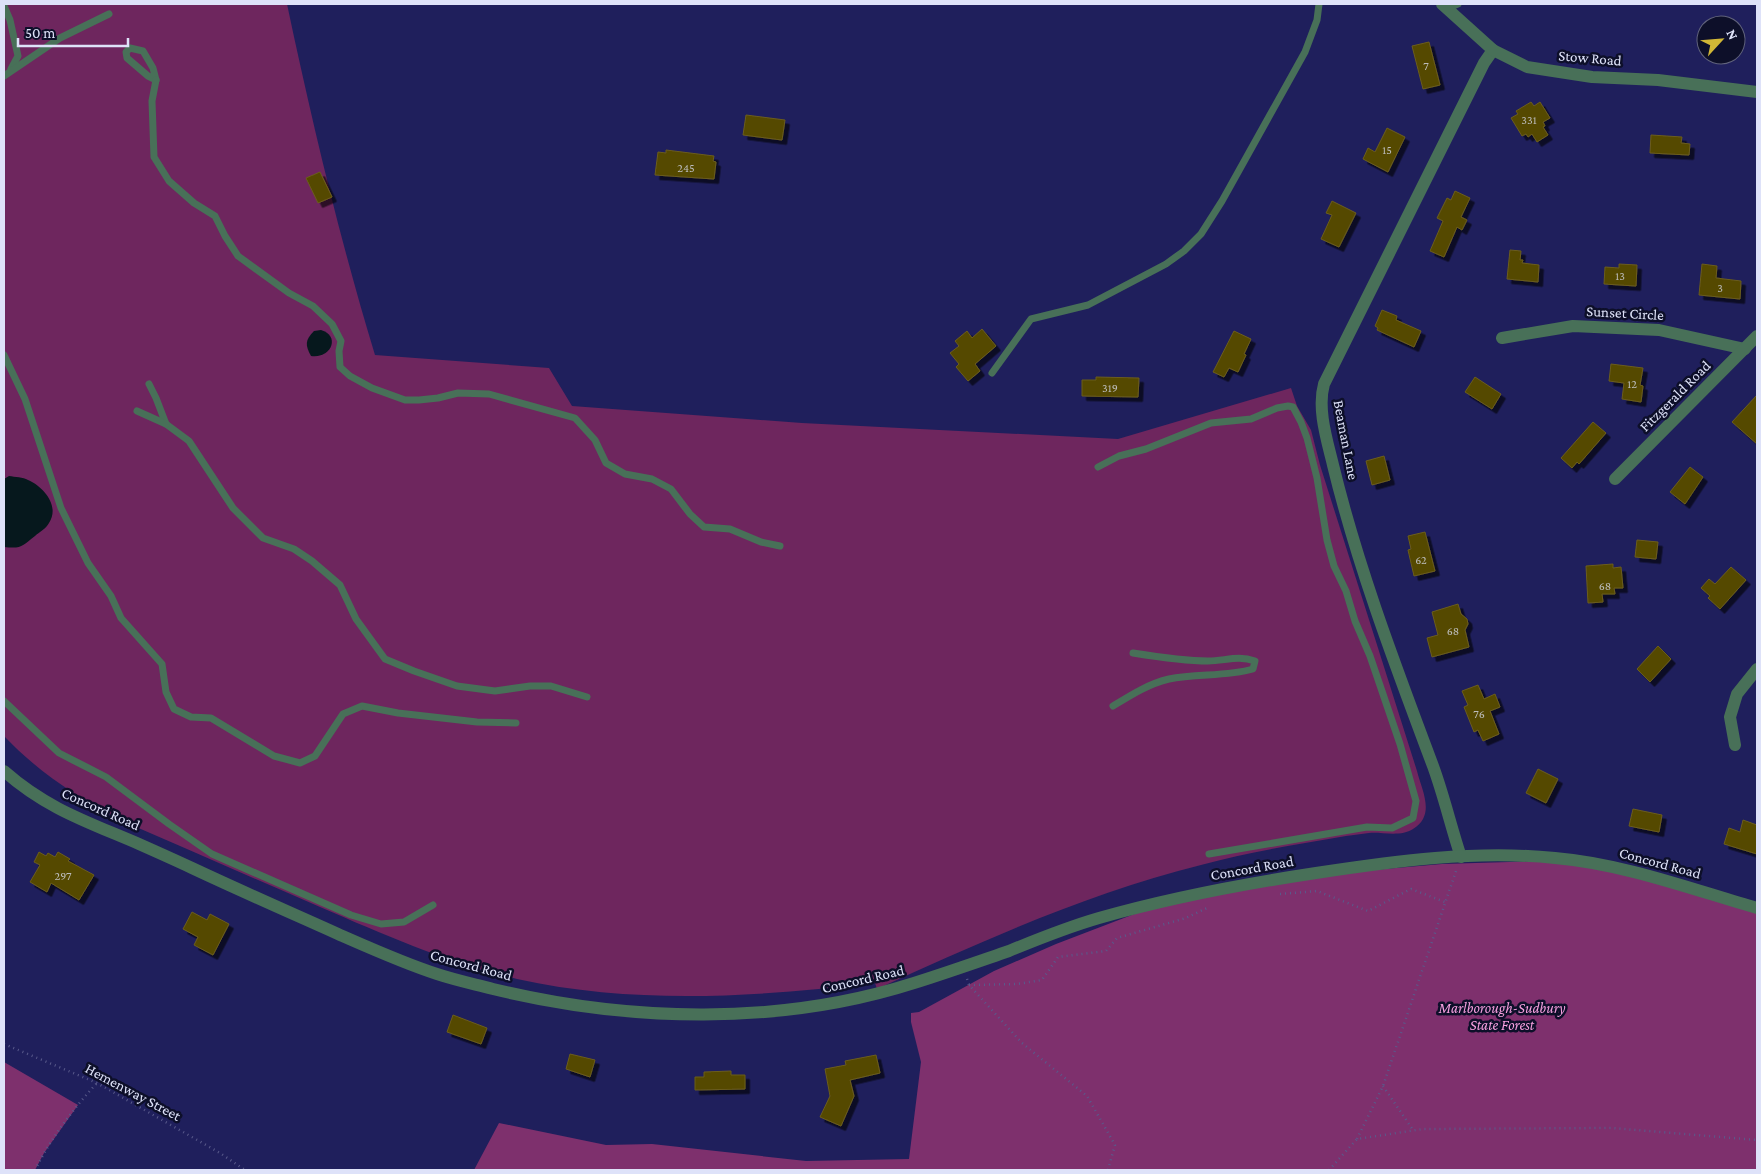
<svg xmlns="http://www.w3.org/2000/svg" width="1761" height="1174" viewBox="0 0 1761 1174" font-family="'Crimson Pro',serif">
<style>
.green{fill:#6e265e}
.forest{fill:#7e306d}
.water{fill:#06181d}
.building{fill:#554800;stroke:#6b5d1d;filter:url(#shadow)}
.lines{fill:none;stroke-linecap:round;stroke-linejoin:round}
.path{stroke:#595a8b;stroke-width:2.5;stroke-dasharray:1 4;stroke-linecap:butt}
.service{stroke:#487058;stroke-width:7}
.minor{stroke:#487058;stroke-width:12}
.tertiary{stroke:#487058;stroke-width:12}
.labels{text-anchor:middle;stroke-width:5;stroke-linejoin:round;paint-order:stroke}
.number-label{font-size:12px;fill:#bcbcbb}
.street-label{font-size:15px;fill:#dee2f9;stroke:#0d0f29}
.park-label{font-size:15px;font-style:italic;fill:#f69fdf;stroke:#0d0f29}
</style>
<defs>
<filter id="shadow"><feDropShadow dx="4.5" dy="4.5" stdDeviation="0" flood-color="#0009"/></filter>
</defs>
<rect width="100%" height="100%" fill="#1f1f5c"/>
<path class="green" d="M4,4H287C312,122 340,240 375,355L549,368L572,406L802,423L1118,439L1291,388L1297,406L1311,430L1320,465L1417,771C1422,791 1436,815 1413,829C1401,837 1383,832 1369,833C1361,834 1354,835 1346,836C1298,844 1249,852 1201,865C1088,893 983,941 877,989L875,983C756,997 635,1005 517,979C448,963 385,935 320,907C253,878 187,849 120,820C78,798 37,771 4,736Z"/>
<g class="forest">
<polygon points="1545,861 1582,864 1757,909 1757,1170 474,1170 499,1123 606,1145 652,1144 806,1161 909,1159 921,1062 911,1022 911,1013 919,1012 994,971 1056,944 1137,913 1165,903 1339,873 1442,864"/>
<polygon points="4,1062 78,1105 44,1153 35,1170 4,1170"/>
</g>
<g class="water">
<path d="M321,330C341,336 331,359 311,356C305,345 305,340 314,331Z"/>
<path d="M9,476C15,477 23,477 28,480C44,487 60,506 49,523C46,529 39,532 35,536C22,546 22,549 4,547V479Z"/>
</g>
<g class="building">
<polygon points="1429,42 1440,85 1423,89 1412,46"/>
<polygon points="1531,102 1534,106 1540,102 1550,118 1543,122 1545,126 1543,127 1548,135 1537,142 1532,134 1528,137 1526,134 1522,136 1511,118 1518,114 1516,111"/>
<polygon points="746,115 785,120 782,140 743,135"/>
<polygon points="1387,128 1405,137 1388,172 1363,159 1368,148 1375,152"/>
<polygon points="1651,135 1682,137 1681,143 1690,144 1689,155 1650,153"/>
<polygon points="666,150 714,156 713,161 716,162 714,179 655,175 658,152 666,153"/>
<polygon points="320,172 332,197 318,203 306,178"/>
<polygon points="1455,191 1470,198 1461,217 1467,220 1462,230 1457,227 1444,257 1430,251 1443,221 1437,218 1447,198 1451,200"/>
<polygon points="1332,201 1356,213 1339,247 1321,239 1332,215 1326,213"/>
<polygon points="1510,250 1521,251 1520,260 1523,260 1522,263 1539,265 1538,282 1507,279"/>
<polygon points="1619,264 1637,265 1636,286 1604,284 1605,267 1619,268"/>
<polygon points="1702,264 1717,266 1716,278 1741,281 1740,299 1699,295"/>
<polygon points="1382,310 1397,316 1396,320 1421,331 1414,347 1377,330 1378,328 1375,326"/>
<polygon points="982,329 996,346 975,364 980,371 968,381 956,367 959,364 950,353 959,346 955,341 967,331 972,338"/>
<polygon points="1234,331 1251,339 1244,354 1246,355 1238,372 1229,368 1224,377 1213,372"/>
<polygon points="1611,364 1643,368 1640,385 1643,386 1641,402 1622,399 1624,383 1609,381"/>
<polygon points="1096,377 1139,378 1138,397 1082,396 1082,380 1096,380"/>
<polygon points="1475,377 1501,394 1492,409 1465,392"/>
<polygon points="1757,395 1757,444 1732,422"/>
<polygon points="1593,422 1606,433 1579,464 1577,462 1572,468 1561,458"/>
<polygon points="1384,456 1390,480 1372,485 1366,461"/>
<polygon points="1690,467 1703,477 1685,504 1670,492"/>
<polygon points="1425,532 1435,571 1414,576 1408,550 1411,549 1408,536"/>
<polygon points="1637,540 1658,542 1656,559 1635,557"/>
<polygon points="1613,564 1613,568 1621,567 1623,588 1614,588 1615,594 1602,594 1603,602 1588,603 1586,566"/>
<polygon points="1731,567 1746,580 1720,609 1708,598 1710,596 1701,588 1709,579 1715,584"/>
<polygon points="1458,604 1461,614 1467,619 1468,624 1465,630 1469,647 1432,657 1427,638 1438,635 1432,612"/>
<polygon points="1658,646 1671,659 1650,682 1637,669"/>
<polygon points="1478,685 1484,699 1495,694 1500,707 1490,711 1499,734 1483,741 1478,730 1474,732 1464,707 1468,705 1462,691"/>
<polygon points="1538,769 1558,779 1546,803 1526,793"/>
<polygon points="1633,809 1662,815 1659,832 1629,826"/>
<polygon points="1743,820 1757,825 1757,854 1724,844 1729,828 1740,832"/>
<polygon points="39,852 46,856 48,853 55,857 58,852 70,859 68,861 94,875 79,900 51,883 47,892 30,882 40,865 34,862"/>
<polygon points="192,912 207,920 210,914 229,924 213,955 194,945 198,937 183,929"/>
<polygon points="453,1015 487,1028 481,1044 447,1032"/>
<polygon points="570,1054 595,1060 590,1077 566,1069"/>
<polygon points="876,1055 880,1073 850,1080 854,1096 841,1126 820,1117 830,1096 825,1069 846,1065 845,1061"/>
<polygon points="731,1071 731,1075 745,1075 745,1089 695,1090 695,1077 704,1077 704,1072"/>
</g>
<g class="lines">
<g class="path">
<polyline points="1280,894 1317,891 1368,911 1411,889 1445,902"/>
<polyline points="967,979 969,985 1022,1043 1087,1096 1115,1145 1108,1170"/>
<polyline points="969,985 1017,984 1042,980 1058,957 1106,951 1117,938 1186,918 1209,907"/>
<polyline points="4,1044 97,1083 220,1153 245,1170"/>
<polyline points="1383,1086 1413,1130"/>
<polyline points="1357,1139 1383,1086 1456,871"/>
<path d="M35,1170C51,1138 73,1109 97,1083"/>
<polyline points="1329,1170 1357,1139 1423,1129 1612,1128 1757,1140"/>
</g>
<g class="service">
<polyline points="4,6 10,20 18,56 11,69"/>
<polyline points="1448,8 1458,4"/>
<polygon points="130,48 143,51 153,68 156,80 148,76 127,58 126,52"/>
<polyline points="4,76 60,38 109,14"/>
<polyline points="156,80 152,101 154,157 169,181 194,203 215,216 225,236 238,256 289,293 313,306 332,324 341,341 339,351 340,367 350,376 372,388 405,400 419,400 438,398 458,393 489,394 575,418 595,440 606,463 625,474 652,479 671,489 690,514 704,527 730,529 761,542 780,546"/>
<polyline points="4,355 25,399 61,508 88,563 111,596 121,618 162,664 166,692 174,709 191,717 211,718 274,756 300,763 315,756 343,714 362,706 398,713 477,722 516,723"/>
<polyline points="992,373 1031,319 1088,305 1166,264 1184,251 1201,234 1222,201 1305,52 1317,20 1319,4"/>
<polyline points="149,384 156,398 166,424 189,441 233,508 263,538 294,549 312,561 340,585 356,619 385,659 414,671 457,686 495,691 530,686 551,686 587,697"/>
<polyline points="137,411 166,424"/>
<polyline points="1098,467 1119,456 1146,449 1211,423 1251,419 1277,408 1288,406 1293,407 1301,422 1307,438 1317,478 1327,540 1334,566 1346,591 1355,621 1370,656 1400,744 1416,801 1413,818 1392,828 1367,827 1209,854"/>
<polyline points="4,701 59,753 106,777 169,824 212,854 351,915 381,924 404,922 433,905"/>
<path d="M1113,706C1131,695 1148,684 1169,679C1196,673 1226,677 1253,669L1255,661C1238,655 1225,661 1208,661C1183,661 1158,657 1133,653"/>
</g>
<g class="minor">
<polyline points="1502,338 1573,326 1659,330 1745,349"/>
<polyline points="1615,479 1757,336"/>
<polyline points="1735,745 1730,717 1737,694 1757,669"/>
<path d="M1461,857C1451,827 1444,796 1433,766C1396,667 1358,568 1333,465C1327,440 1317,409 1324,384L1484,63L1493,50"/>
</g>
<g class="tertiary">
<polyline points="1442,4 1493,50 1527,67 1592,77 1658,80 1757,92"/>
<path d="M4,771C47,809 88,822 139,844C157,852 175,860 192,868C241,891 289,912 338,934C370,948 403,963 437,974C455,980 474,984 493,989C629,1022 779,1026 914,983C946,973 977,962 1009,951C1038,939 1068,927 1099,918C1169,898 1243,884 1316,873C1395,861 1475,850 1555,858C1624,864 1691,889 1757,908"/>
</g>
</g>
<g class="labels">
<g class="number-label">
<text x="1426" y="70">7</text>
<text x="1529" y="124">331</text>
<text x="1387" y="154">15</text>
<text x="686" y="172">245</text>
<text x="1620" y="280">13</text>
<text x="1720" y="292">3</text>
<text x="1632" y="388">12</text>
<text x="1110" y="392">319</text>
<text x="1421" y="564">62</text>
<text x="1605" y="590">68</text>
<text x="1453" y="635">68</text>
<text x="1479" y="718">76</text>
<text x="63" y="880">297</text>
</g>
<g class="street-label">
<text transform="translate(1590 58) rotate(5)" y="5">Stow Road</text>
<text transform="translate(1625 313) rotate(3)" y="5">Sunset Circle</text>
<text transform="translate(1675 396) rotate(-45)" y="5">Fitzgerald Road</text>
<text transform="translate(1346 440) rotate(79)" y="5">Beaman Lane</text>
<text transform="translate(101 809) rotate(24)" y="5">Concord Road</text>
<text transform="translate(1660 863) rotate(15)" y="5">Concord Road</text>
<text transform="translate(1252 868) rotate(-10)" y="5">Concord Road</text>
<text transform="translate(471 965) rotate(15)" y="5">Concord Road</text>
<text transform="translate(863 979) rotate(-13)" y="5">Concord Road</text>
<text transform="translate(133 1092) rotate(28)" y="5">Hemenway Street</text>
</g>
<g class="park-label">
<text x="1502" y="1013">Marlborough-Sudbury<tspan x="1502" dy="17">State Forest</tspan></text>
</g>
</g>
<rect width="1761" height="1174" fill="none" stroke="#dee2f9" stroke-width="10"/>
<g transform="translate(1721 40) rotate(64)"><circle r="24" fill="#0d0f29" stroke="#61637c"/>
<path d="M0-4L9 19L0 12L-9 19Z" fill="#d1b736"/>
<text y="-8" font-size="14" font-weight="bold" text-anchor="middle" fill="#dee2f9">N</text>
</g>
<path d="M18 38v8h110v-8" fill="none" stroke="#dee2f9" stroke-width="2.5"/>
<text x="25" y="38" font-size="15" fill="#dee2f9" stroke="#0d0f29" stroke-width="4" paint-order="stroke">50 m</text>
</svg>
